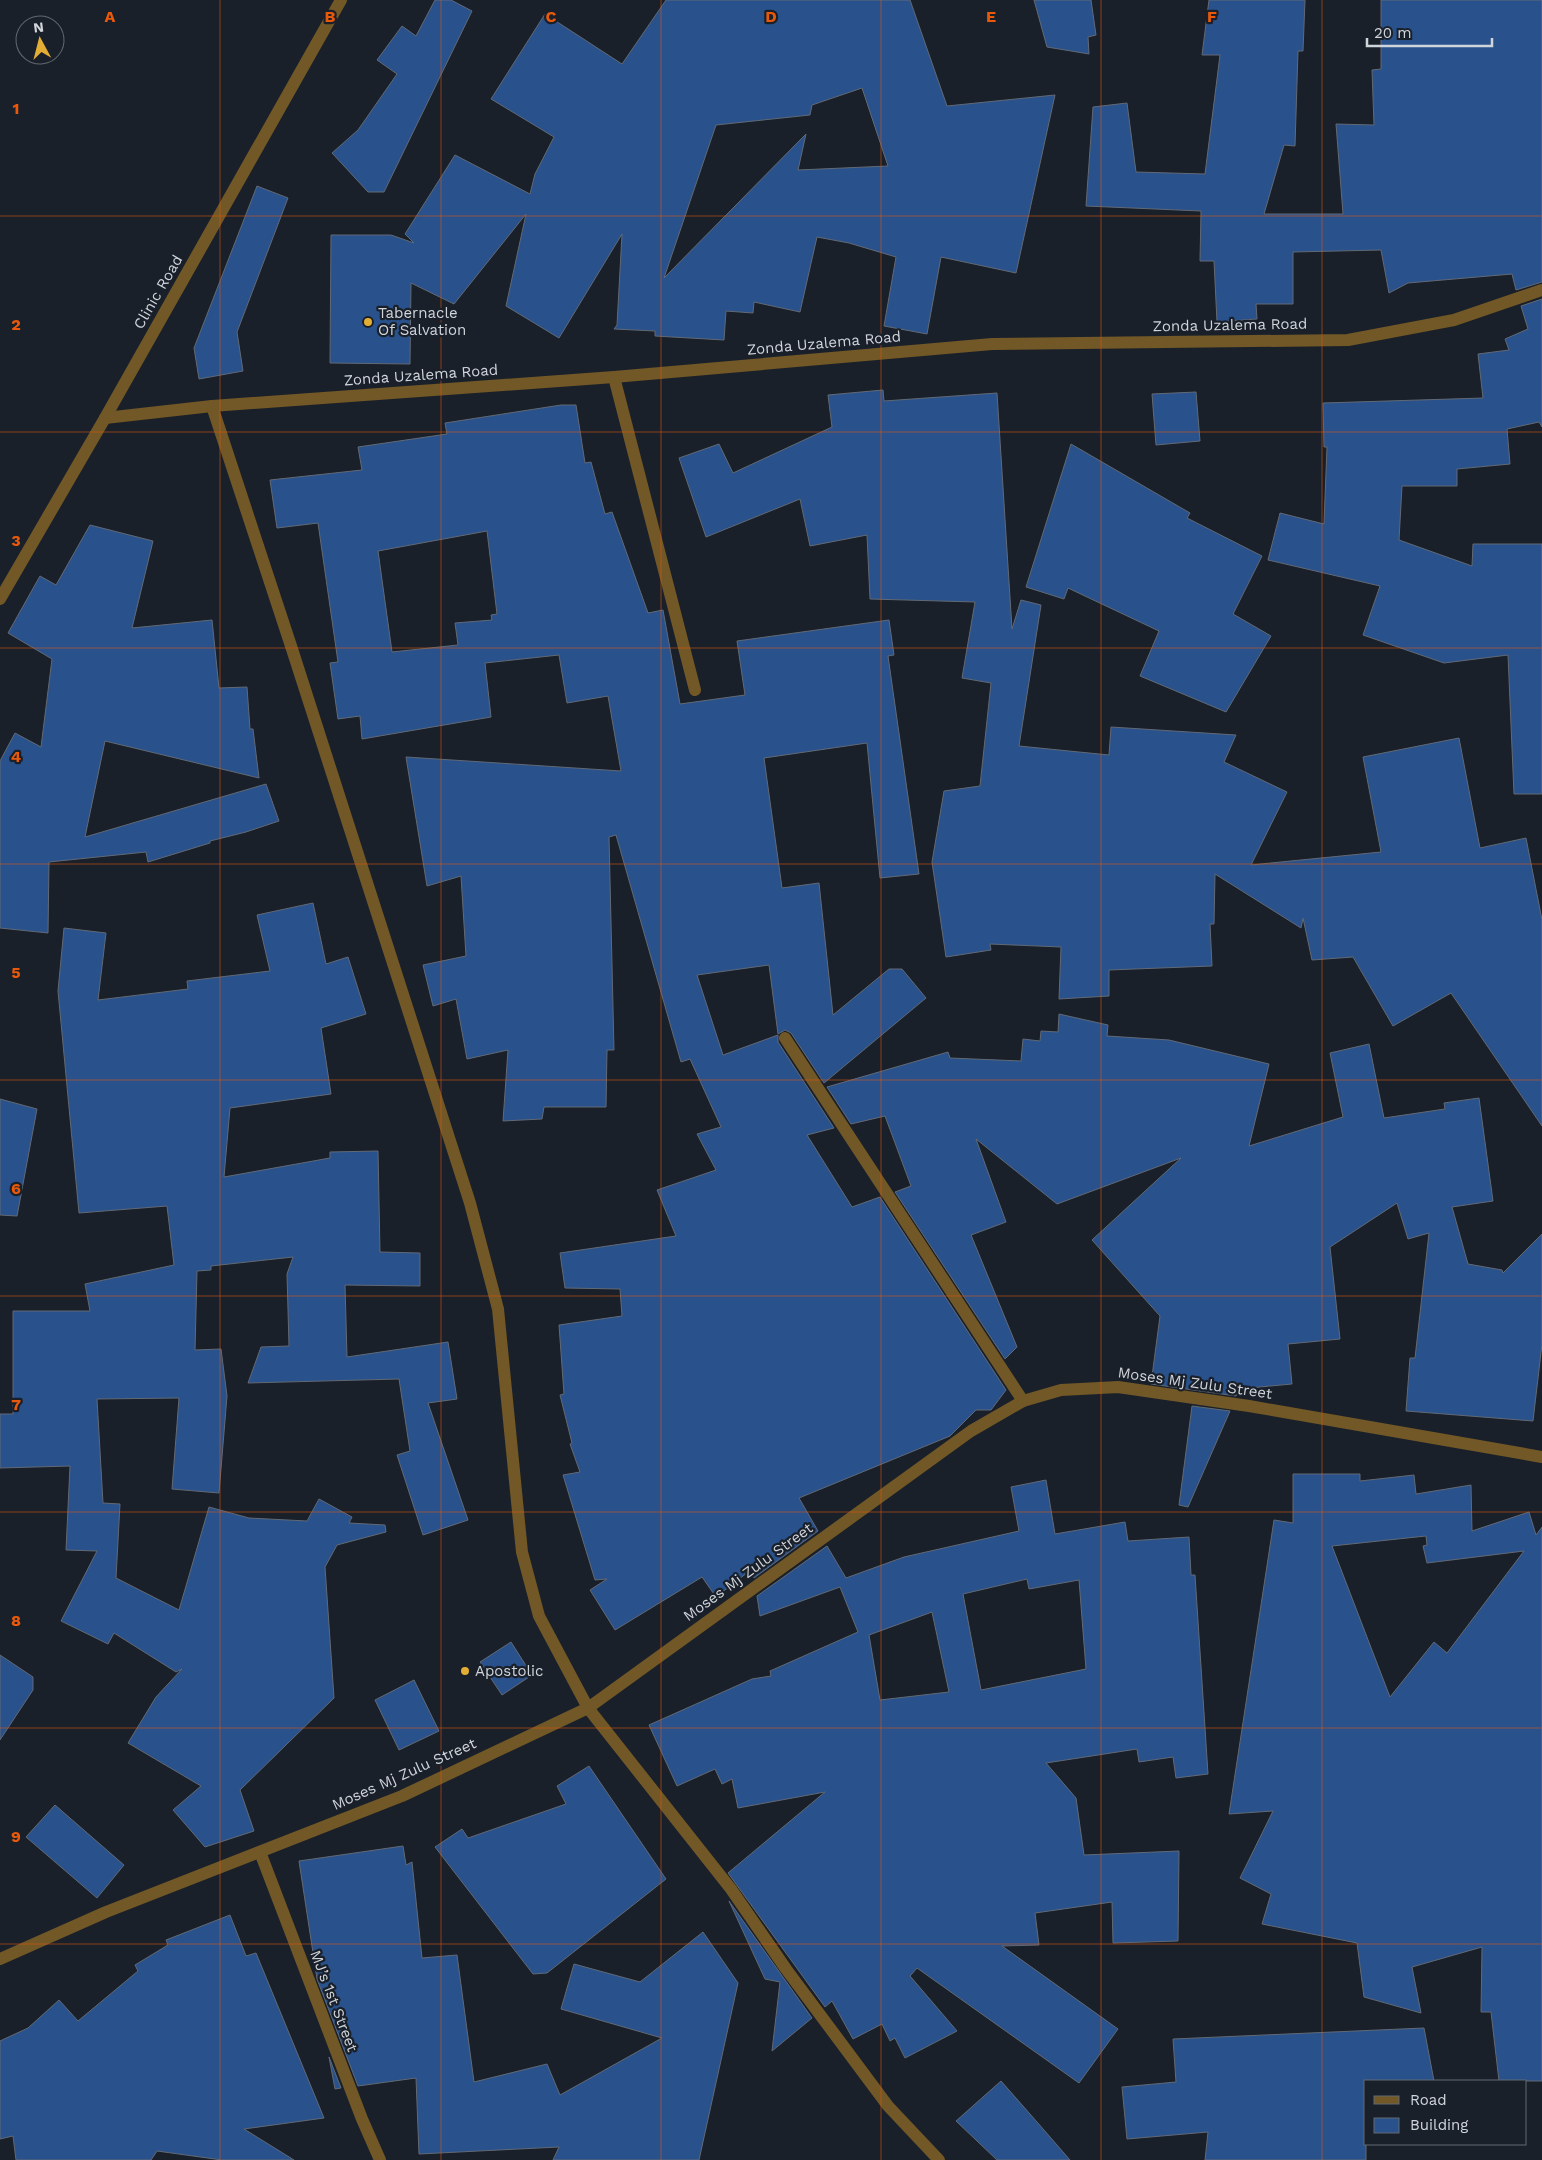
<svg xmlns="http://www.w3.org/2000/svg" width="1542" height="2160" viewBox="0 0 1542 2160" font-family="'Work Sans',sans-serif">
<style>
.building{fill:#29528c;stroke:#616975;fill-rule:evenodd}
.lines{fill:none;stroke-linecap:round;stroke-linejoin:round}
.minor{stroke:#715826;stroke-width:12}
.tertiary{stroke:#715826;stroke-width:12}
.grid{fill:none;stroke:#e8590c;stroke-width:1;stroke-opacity:0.55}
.poi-dot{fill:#e4ae35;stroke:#1a202a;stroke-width:2}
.labels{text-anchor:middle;stroke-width:4.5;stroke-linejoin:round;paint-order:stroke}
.street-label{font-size:15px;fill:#d0d5db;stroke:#1a202a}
.poi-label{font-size:15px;fill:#d0d5db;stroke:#1a202a;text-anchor:start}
.grid-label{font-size:16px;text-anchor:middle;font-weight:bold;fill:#e8590c;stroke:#1a202a;stroke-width:4.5;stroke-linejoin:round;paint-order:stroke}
</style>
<rect width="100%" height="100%" fill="#1a202a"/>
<g class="building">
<polygon points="435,0 451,0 472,11 384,192 368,192 332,153 358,130 397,74 377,60 402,26 416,36"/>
<path d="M666,0H910L947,106L1055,95L1016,273L941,257L927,334L884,326L896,257L849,243L817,237L800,312L754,302L753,313L726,311L724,340L655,336V331L614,329L617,325L622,234L559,338L506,306L526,214L454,304L411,283L410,364L330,363L331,235H391L414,243L405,234L455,155L530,194L535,174L554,137L491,99L545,14L622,64ZM862,88L888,166L798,170L806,134L664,278L716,125L810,115L812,105Z"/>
<polygon points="1034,0 1091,0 1096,35 1088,37 1089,54 1047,47"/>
<polygon points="1209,0 1305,0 1303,51 1298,51 1295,146 1284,145 1264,214 1343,214 1336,124 1374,125 1372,70 1381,69 1381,0 1542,0 1542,282 1516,290 1512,274 1408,283 1389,293 1381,250 1293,252 1293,304 1256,304 1257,319 1217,322 1214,261 1200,261 1201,211 1086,206 1093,107 1127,103 1136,172 1205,174 1220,55 1202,55"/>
<polygon points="257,186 288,198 237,332 243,371 199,379 194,348"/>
<polygon points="1542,299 1542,427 1539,422 1507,429 1510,464 1457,469 1457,486 1402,486 1399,540 1472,566 1473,544 1542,544 1542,794 1514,794 1508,655 1444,663 1363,635 1380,586 1268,560 1280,513 1324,524 1327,447 1324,447 1323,403 1483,398 1478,354 1509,350 1505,339 1528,329 1521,306"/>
<polygon points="883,390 884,401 997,393 1012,629 1021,600 1041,605 1019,746 1109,755 1111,727 1236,735 1224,762 1287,792 1251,865 1381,852 1363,757 1459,738 1480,848 1526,838 1542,920 1542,1126 1451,993 1393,1026 1353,957 1312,960 1303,918 1301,928 1215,874 1214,924 1210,924 1212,966 1109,970 1109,996 1059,999 1061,947 990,944 991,950 946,957 932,862 944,791 980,786 991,683 962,678 975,602 870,599 867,535 810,546 800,499 706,537 679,458 719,444 733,473 832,427 828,395"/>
<polygon points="1196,392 1200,441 1156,445 1152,394"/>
<path d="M561,405H576L585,463L591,462L605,514L612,512L648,613L663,610L680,704L745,695L737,641L889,620L894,655L888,656L919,874L880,878L867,743L764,758L782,888L819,883L833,1015L889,969H902L926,998L824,1083L791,1033L785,1030L778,1034L769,965L697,975L723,1055L778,1035V1042L834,1128L807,1135L852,1207L880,1197L1006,1390L991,1410H976L950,1436L799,1498L818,1531L754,1578L752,1569L716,1597L702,1577L615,1630L590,1590L607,1579L595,1580L563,1475L580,1472L570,1444L572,1443L560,1395L564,1394L559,1325L622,1316L620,1289L565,1288L560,1253L676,1236L657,1190L716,1170L697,1134L721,1127L690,1059L681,1062L616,835L609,837L614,1050H607L606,1107H544L542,1119L503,1121L508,1050L467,1059L456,999L433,1006L423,965L466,956L461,876L427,886L406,757L621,771L608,696L567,703L559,655L485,663L491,717L362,739L360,716L338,719L330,663L338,662L318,523L277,528L270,480L362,470L358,447L447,434L445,423ZM487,531L497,614L491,615L492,620L455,623L458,645L392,652L378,551Z"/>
<polygon points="1071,444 1190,513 1187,518 1262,556 1233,614 1271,636 1226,712 1140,676 1159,631 1068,588 1064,599 1026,587"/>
<polygon points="90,525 153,541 132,628 212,620 219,688 247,687 250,729 253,729 259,778 105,741 85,837 266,784 279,821 246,832 210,841 210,843 148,862 146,852 49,862 48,933 0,928 0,761 15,733 41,747 52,659 8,633 40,576 56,585"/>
<polygon points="313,903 326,964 348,957 366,1014 321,1028 331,1094 230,1108 224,1177 330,1158 330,1152 378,1151 380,1252 420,1253 420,1286 345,1285 347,1357 448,1342 457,1399 428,1403 468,1520 423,1535 397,1455 410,1451 399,1379 248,1383 261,1347 289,1346 287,1274 293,1257 211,1266 211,1270 197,1271 195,1350 221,1349 227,1396 219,1493 172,1489 179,1398 97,1399 103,1503 120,1504 116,1578 179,1610 209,1507 249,1518 307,1521 319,1499 352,1517 349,1523 385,1525 386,1532 337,1545 325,1567 334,1698 240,1790 254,1831 205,1847 173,1810 201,1786 128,1743 156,1697 182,1669 176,1672 114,1633 108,1644 61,1621 97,1551 66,1550 70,1466 0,1468 0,1414 13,1414 13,1311 90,1311 85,1284 174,1265 167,1206 79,1213 58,991 64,928 106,933 98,1000 188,989 187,981 270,971 257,915"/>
<polygon points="1059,1014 1108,1025 1107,1036 1169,1040 1269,1064 1249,1146 1343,1117 1330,1053 1369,1044 1384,1118 1445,1109 1444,1103 1479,1098 1493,1201 1452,1207 1468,1264 1502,1270 1503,1273 1542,1234 1542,1344 1533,1421 1406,1411 1410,1358 1415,1358 1429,1233 1408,1239 1397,1203 1330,1247 1340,1339 1288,1344 1292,1384 1239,1389 1236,1396 1151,1384 1160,1316 1092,1240 1181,1158 1057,1204 976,1139 1006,1222 971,1235 1017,1347 1005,1359 895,1192 911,1186 885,1116 851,1124 827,1087 948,1052 950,1058 1021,1061 1023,1039 1040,1041 1041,1031 1058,1032"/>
<polygon points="0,1099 37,1109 17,1216 0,1215"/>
<polygon points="1192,1406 1230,1411 1188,1507 1179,1505"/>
<path d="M1293,1474H1360V1481L1414,1475L1416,1494L1471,1485L1472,1531L1529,1512L1536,1535L1542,1527V2081H1499L1491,2012H1481L1482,1947L1412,1967L1421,2013L1364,1997L1357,1943L1262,1924L1271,1894L1240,1878L1273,1811L1229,1814L1274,1520L1293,1523ZM1426,1536L1427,1545L1423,1546L1427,1563L1524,1551L1447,1653L1434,1642L1390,1697L1332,1546Z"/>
<path d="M1046,1480L1055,1534L1125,1522L1128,1541L1189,1537L1191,1575H1195L1208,1774L1176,1778L1173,1757L1139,1762L1137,1749L1046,1763L1076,1798L1084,1855L1179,1851L1178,1941L1113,1943L1112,1902L1035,1913L1039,1945L1002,1946L1118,2029L1079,2083L917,1968L910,1976L957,2031L905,2058L895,2038L890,2041L882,2024L853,2039L832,2001L825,2007L728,1873L825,1792L738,1808L732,1779L722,1784L715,1769L677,1786L649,1725L752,1679L771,1676L770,1671L858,1632L840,1587L760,1616L757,1596L827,1546L846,1578L904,1557L1019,1531L1011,1487ZM1027,1579L1029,1589L1079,1580L1086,1669L981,1690L963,1594ZM932,1612L949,1692L880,1700L869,1635Z"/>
<polygon points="511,1642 532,1675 502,1695 480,1662"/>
<polygon points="0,1655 33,1677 33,1690 0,1740"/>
<polygon points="414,1680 439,1731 399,1750 375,1700"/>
<polygon points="589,1766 666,1879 547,1973 533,1974 435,1847 462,1829 468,1838 566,1804 557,1786"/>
<polygon points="55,1805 124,1865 97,1898 26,1837"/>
<polygon points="403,1846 406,1865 412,1862 422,1958 457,1955 474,2082 547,2064 560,2095 662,2038 561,2009 574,1964 640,1982 703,1932 738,1983 699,2160 553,2160 559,2147 419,2154 416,2078 358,2086 317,1979 299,1861"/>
<polygon points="729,1901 812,2018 772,2051 780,1982 765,1979"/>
<polygon points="230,1915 246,1956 256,1953 324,2118 244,2129 294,2160 222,2160 157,2151 151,2160 16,2160 13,2136 0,2139 0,2041 28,2028 59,2000 78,2021 138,1971 135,1965 168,1945 166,1940"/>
<polygon points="1424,2028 1434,2081 1366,2081 1366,2160 1205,2160 1208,2132 1127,2139 1122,2087 1176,2082 1173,2039"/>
<polygon points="329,2057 341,2088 335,2089"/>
<polygon points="1001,2081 1037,2122 1070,2160 997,2160 956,2121"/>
</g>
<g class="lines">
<g class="minor">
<polyline points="614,377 695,690"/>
<polyline points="212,406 292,649 470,1203 498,1309 522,1552 539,1616 588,1708 731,1889 786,1969 888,2106 939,2160"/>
<polyline points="105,418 212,406 614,377 992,344 1348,340 1454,320 1542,290"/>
<polyline points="785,1038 1023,1401"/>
<polyline points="260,1852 362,2119 380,2160"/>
<polyline points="0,1959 106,1912 402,1796 588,1708 971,1431 1023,1401 1061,1390 1118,1387 1249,1406 1542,1457"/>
</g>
<polyline class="tertiary" points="0,599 105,418 341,0"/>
</g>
<path class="grid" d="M220,0V2160M441,0V2160M661,0V2160M881,0V2160M1101,0V2160M1322,0V2160M0,216H1542M0,432H1542M0,648H1542M0,864H1542M0,1080H1542M0,1296H1542M0,1512H1542M0,1728H1542M0,1944H1542"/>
<g class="poi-dot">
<circle cx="368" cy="322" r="5"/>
<circle cx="465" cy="1671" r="5"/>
</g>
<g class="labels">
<g class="street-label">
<text transform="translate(158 292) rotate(-60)" y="5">Clinic Road</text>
<text transform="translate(1230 325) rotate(-1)" y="5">Zonda Uzalema Road</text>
<text transform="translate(824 343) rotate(-5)" y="5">Zonda Uzalema Road</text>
<text transform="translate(421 375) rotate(-4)" y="5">Zonda Uzalema Road</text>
<text transform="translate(1195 1383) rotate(8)" y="5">Moses Mj Zulu Street</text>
<text transform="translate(748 1572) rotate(-36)" y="5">Moses Mj Zulu Street</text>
<text transform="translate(404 1774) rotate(-24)" y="5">Moses Mj Zulu Street</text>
<text transform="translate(334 2001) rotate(69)" y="5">MJ’s 1st Street</text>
</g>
<g class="poi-label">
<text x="378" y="318">Tabernacle<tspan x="378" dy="17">Of Salvation</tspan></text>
<text x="475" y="1676">Apostolic</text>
</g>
</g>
<g class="grid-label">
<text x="110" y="22">A</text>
<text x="330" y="22">B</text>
<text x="551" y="22">C</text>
<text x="771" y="22">D</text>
<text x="991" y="22">E</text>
<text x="1212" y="22">F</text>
<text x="16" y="114">1</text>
<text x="16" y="330">2</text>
<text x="16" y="546">3</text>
<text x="16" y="762">4</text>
<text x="16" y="978">5</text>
<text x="16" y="1194">6</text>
<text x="16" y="1410">7</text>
<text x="16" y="1626">8</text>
<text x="16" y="1842">9</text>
</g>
<rect x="1364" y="2080" width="162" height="65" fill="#1a202a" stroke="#636871"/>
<rect x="1374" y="2096" width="25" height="8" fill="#715826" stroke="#636871"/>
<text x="1410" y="2105" font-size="15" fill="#d0d5db">Road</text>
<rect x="1374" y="2118" width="25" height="15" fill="#29528c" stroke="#636871"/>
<text x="1410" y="2130" font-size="15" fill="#d0d5db">Building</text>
<g transform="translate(40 40) rotate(353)"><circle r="24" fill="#1a202a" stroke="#636871"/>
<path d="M0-4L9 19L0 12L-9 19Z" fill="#e4ae35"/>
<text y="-8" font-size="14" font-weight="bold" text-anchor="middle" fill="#d0d5db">N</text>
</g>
<path d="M1367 38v8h125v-8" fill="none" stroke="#d0d5db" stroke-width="2.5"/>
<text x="1374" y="38" font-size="15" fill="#d0d5db" stroke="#1a202a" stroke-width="4" paint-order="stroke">20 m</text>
</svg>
